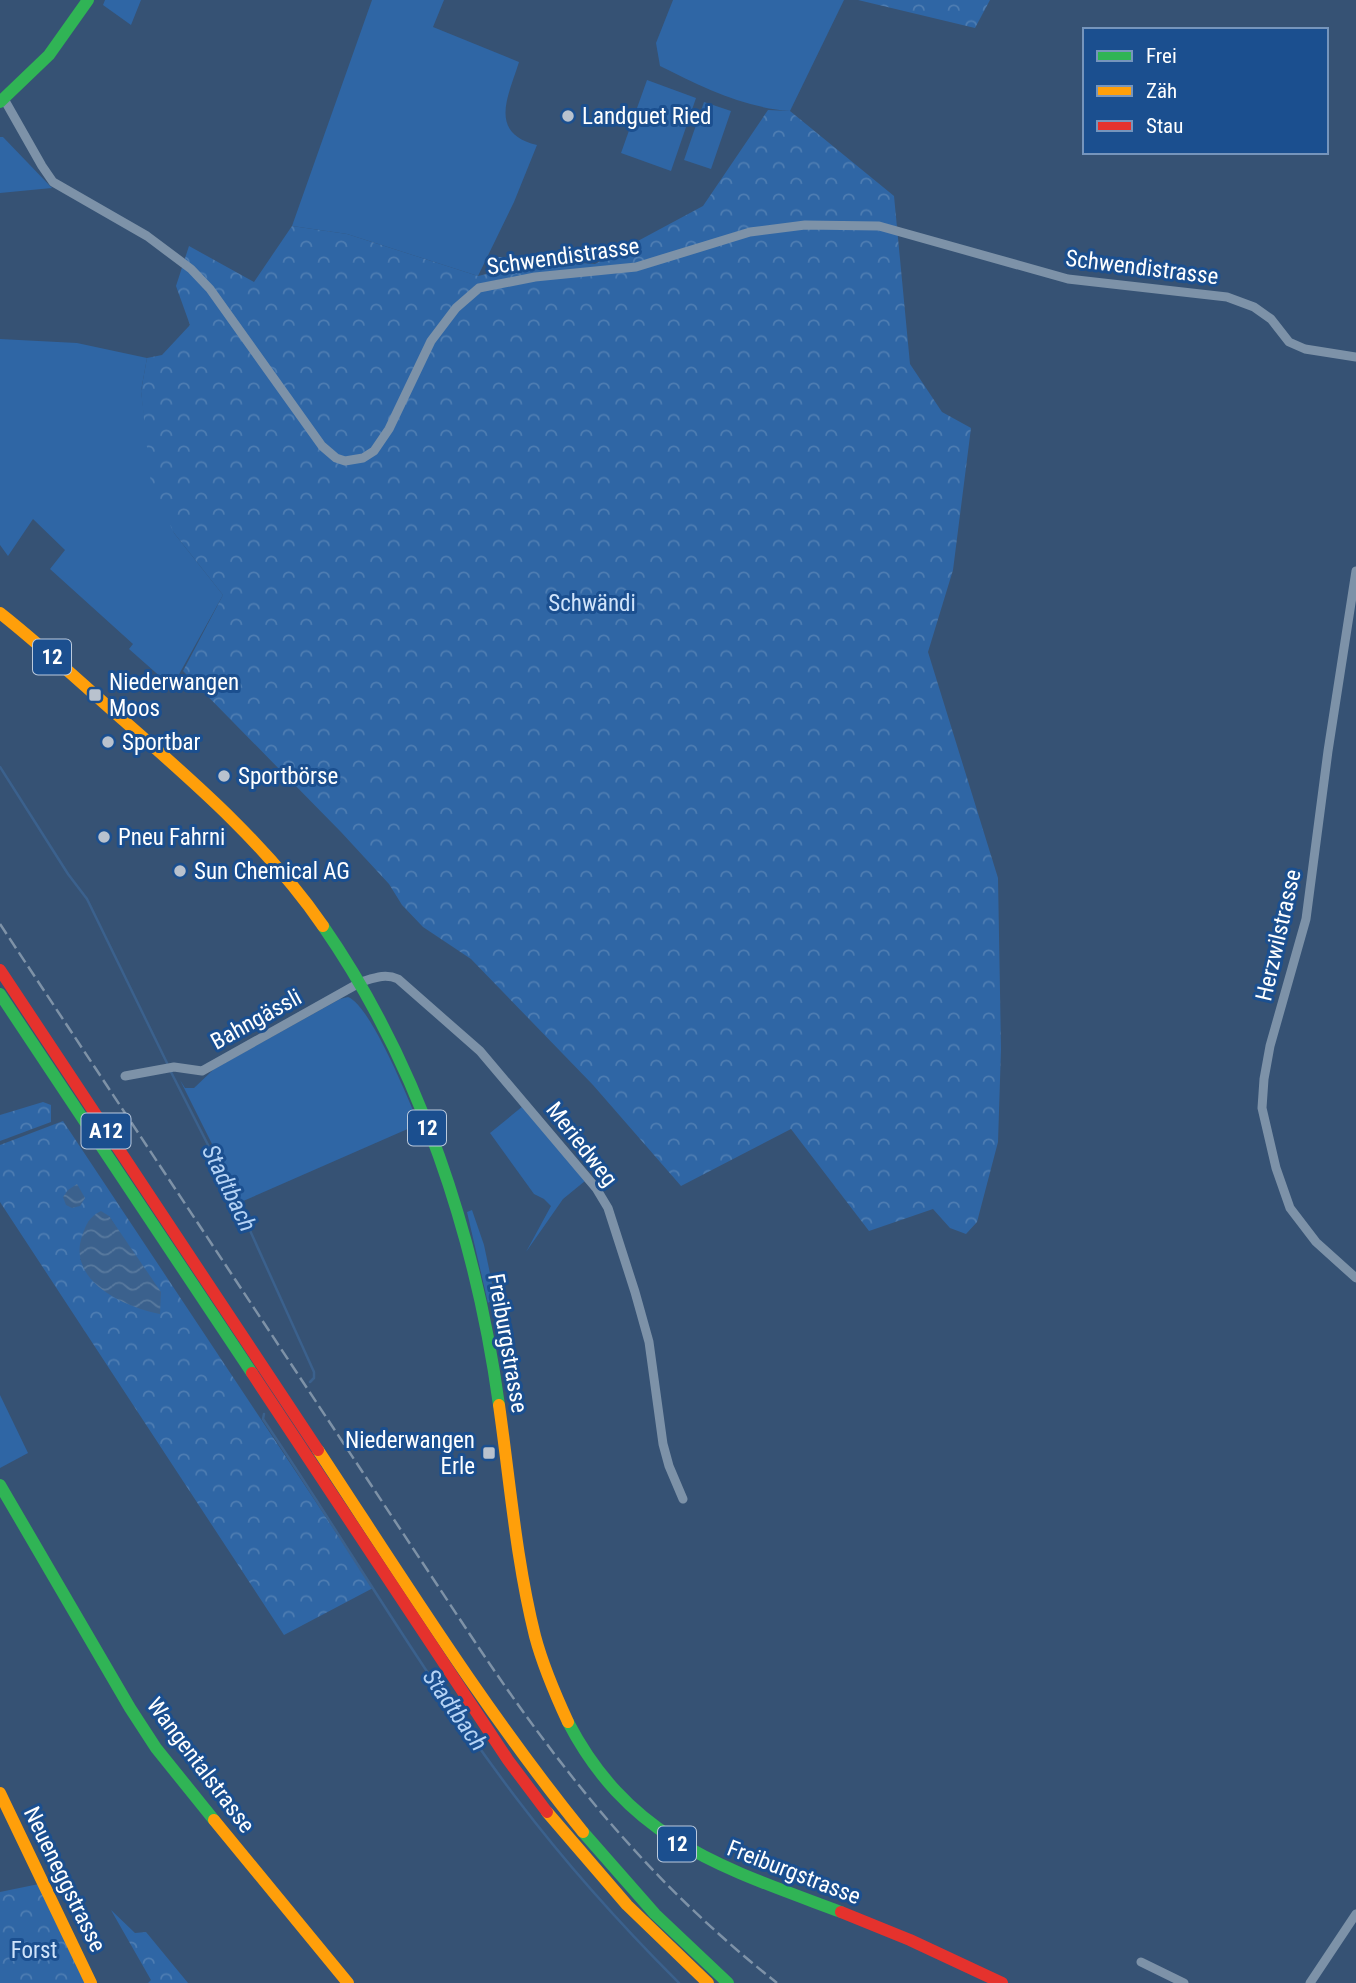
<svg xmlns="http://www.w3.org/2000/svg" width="1356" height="1983" viewBox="0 0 1356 1983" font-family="'Roboto Condensed',sans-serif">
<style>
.grass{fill:#2f66a5}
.forest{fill:url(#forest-crowns);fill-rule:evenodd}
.water{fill:url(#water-waves)}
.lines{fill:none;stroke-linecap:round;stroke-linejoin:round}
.stream{stroke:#3b618d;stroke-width:2.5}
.street{stroke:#7d92a8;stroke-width:9}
.fast{stroke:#30b455;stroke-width:12}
.slow{stroke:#ff9f0a;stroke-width:12}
.jam{stroke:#e5322d;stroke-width:12}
.rail{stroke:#7e92a7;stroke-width:2.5;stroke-dasharray:12 5;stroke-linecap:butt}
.poi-dot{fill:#b9c2ce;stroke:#1b4f8f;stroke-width:2.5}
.labels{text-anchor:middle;stroke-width:6;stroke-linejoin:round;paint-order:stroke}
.shield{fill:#1b4f8f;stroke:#bbcadd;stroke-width:2}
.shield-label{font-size:21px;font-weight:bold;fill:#fff}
.poi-label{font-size:23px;fill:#fff;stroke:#1b4f8f;text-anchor:start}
.street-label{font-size:23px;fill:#fff;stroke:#1b4f8f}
.park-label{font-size:23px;fill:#cfe3fa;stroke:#1b4f8f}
.water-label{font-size:24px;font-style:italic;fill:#b5d3f5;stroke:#1b4f8f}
</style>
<defs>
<pattern id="forest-crowns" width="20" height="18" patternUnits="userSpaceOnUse" patternTransform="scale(1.75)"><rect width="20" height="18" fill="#2f66a5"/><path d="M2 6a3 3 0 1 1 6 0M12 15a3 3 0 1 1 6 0" fill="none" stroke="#4e7db2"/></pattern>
<pattern id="water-waves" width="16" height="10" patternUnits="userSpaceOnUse" patternTransform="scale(1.75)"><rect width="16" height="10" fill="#3b618d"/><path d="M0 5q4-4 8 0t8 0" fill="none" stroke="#58799e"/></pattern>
</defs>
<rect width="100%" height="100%" fill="#365274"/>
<g class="grass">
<polygon points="105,0 141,0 131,25 103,5"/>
<path d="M372,0H444L433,27L519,62C508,97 488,133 537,145L514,202L478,276L347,234L292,226Z"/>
<path d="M673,0H844L790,111C744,108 700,86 660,66L656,43Z"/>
<polygon points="647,80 696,98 671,171 621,153"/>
<polygon points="704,102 731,111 711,169 684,160"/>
<polygon points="0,137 3,137 52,188 0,193"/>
<polygon points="0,339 77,343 147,358 141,391 146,429 174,533 223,595 172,687 129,649 133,644 50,569 65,550 33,519 8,556 0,545"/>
<path d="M348,997C371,1006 408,1099 419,1124L241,1202L180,1080L185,1088H194L214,1069L340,999Z"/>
<polygon points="523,1106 585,1181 563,1199 526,1252 551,1206 544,1199 534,1194 490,1133"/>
<polygon points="472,1210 484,1245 495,1297 488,1303 467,1212"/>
<polygon points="0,1395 28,1453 0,1468"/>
</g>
<g class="forest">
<polygon points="858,0 990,0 975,28"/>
<polygon points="768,110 790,111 894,196 910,364 942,412 971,428 953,570 928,652 998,878 1001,1049 998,1142 977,1222 966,1234 950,1228 933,1209 869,1231 791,1129 681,1186 593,1085 471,959 423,927 402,905 389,884 341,832 183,671 223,595 174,533 151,485 141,391 147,358 162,355 190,325 176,286 189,246 254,282 292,226 347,234 478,276 491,273 498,257 595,264 703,206"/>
<polygon points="43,1102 51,1105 51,1122 0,1141 0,1115"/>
<path d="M63,1121L373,1588L284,1635L0,1202V1145ZM109,1216L121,1235L80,1260Z"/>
<polygon points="39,1884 88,1983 0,1983 0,1892"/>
<polygon points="111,1910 135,1933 146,1932 188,1983 148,1983 151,1980"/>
</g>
<g class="water">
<polygon points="77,1184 85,1198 80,1206 72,1208 66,1205 63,1197 68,1190"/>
<path d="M101,1211L109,1216L161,1292L160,1314C124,1307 67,1281 82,1236C86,1224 89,1217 101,1211Z"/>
</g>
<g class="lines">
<g class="stream">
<polyline points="0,767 68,874 87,899 167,1063"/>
<polyline points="171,1072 238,1204 314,1372 314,1378 310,1382"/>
<path d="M264,1414L263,1419C348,1545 425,1678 517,1799C567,1865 621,1925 679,1983"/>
</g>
<g class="street">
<polyline points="4,99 42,166 53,182 147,236 191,269 210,289 322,446 336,458 345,461 363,458 374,451 389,429 431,341 456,308 479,288 535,277 636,267 750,232 805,225 879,226 1068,279 1227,297 1254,307 1271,319 1289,342 1305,349 1356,357"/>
<polyline points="1356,571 1328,751 1306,919 1270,1046 1264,1079 1262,1108 1276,1168 1290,1208 1316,1242 1356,1278"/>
<path d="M125,1076L174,1067L202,1071L361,982C374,978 385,973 398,979L480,1051L596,1188L608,1208L635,1292L649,1342L663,1444L669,1466L683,1499"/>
<polyline points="1141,1962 1184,1983"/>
<polyline points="1310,1983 1356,1914"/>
</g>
<g class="fast">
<polyline points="0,102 49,55 88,0"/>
<path d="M323,926C420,1066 476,1238 499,1405"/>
<polyline points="0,994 252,1373"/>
<polyline points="0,1485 130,1708 156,1748 214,1820"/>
<path d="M568,1722C630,1841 724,1868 841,1912"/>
<polyline points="583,1832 655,1914 728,1983"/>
</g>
<g class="slow">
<path d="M0,613C42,646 81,683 122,719C194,782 268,846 323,926"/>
<path d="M499,1405C510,1482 516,1560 535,1636C543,1666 555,1694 568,1722"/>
<path d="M318,1450C403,1579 485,1711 583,1832"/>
<polyline points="0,1793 91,1983"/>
<polyline points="547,1812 627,1905 708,1983"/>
<polyline points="214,1820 348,1983"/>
</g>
<g class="jam">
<polyline points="0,970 318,1450"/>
<polyline points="252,1373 508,1760 547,1812"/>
<polyline points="841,1912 910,1940 1002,1983"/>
</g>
<path class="rail" d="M0,924L469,1633C559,1769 648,1881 777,1983"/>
</g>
<g class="poi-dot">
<circle cx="568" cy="116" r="7"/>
<rect x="88" y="688" width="14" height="14" rx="3.5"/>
<circle cx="108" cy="742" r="7"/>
<circle cx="224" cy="776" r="7"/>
<circle cx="104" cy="837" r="7"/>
<circle cx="180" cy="871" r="7"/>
<rect x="482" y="1446" width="14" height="14" rx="3.5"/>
</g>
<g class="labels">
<g class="shield">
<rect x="33" y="639.5" width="38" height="35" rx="5"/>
<rect x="408" y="1110.5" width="38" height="35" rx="5"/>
<rect x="81.5" y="1113.5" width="49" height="35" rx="5"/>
<rect x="658" y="1826.5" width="38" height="35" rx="5"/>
</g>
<g class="shield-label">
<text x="52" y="664">12</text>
<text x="427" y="1135">12</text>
<text x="106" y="1138">A12</text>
<text x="677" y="1851">12</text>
</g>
<g class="poi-label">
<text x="582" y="124">Landguet Ried</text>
<text x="109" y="690">Niederwangen<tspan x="109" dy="26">Moos</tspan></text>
<text x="122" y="750">Sportbar</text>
<text x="238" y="784">Sportbörse</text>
<text x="118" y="845">Pneu Fahrni</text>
<text x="194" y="879">Sun Chemical AG</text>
<text x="475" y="1448" text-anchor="end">Niederwangen<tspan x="475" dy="26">Erle</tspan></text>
</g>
<g class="street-label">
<text transform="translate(563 256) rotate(-8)" y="8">Schwendistrasse</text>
<text transform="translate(1142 267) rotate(7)" y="8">Schwendistrasse</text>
<text transform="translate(1278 935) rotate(-77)" y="8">Herzwilstrasse</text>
<text transform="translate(256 1019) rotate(-29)" y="8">Bahngässli</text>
<text transform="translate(582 1144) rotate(52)" y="8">Meriedweg</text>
<text transform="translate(508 1343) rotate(80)" y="8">Freiburgstrasse</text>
<text transform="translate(201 1765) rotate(53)" y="8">Wangentalstrasse</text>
<text transform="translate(794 1872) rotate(21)" y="8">Freiburgstrasse</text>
<text transform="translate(65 1879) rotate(64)" y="8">Neueneggstrasse</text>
</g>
<g class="park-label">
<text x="592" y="611">Schwändi</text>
<text x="34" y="1958">Forst</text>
</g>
<g class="water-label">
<text transform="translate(229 1188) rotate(64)" y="8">Stadtbach</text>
<text transform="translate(455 1710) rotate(55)" y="8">Stadtbach</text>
</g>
</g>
<rect x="1083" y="28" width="245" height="126" fill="#1b4f8f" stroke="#7695bc" stroke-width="2"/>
<rect x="1097" y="51" width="35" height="10" fill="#30b455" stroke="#7695bc" stroke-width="2"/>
<text x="1146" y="63" font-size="21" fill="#ffffff">Frei</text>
<rect x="1097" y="86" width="35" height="10" fill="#ff9f0a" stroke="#7695bc" stroke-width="2"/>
<text x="1146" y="98" font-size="21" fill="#ffffff">Zäh</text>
<rect x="1097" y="121" width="35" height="10" fill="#e5322d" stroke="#7695bc" stroke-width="2"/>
<text x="1146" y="133" font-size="21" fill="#ffffff">Stau</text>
</svg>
